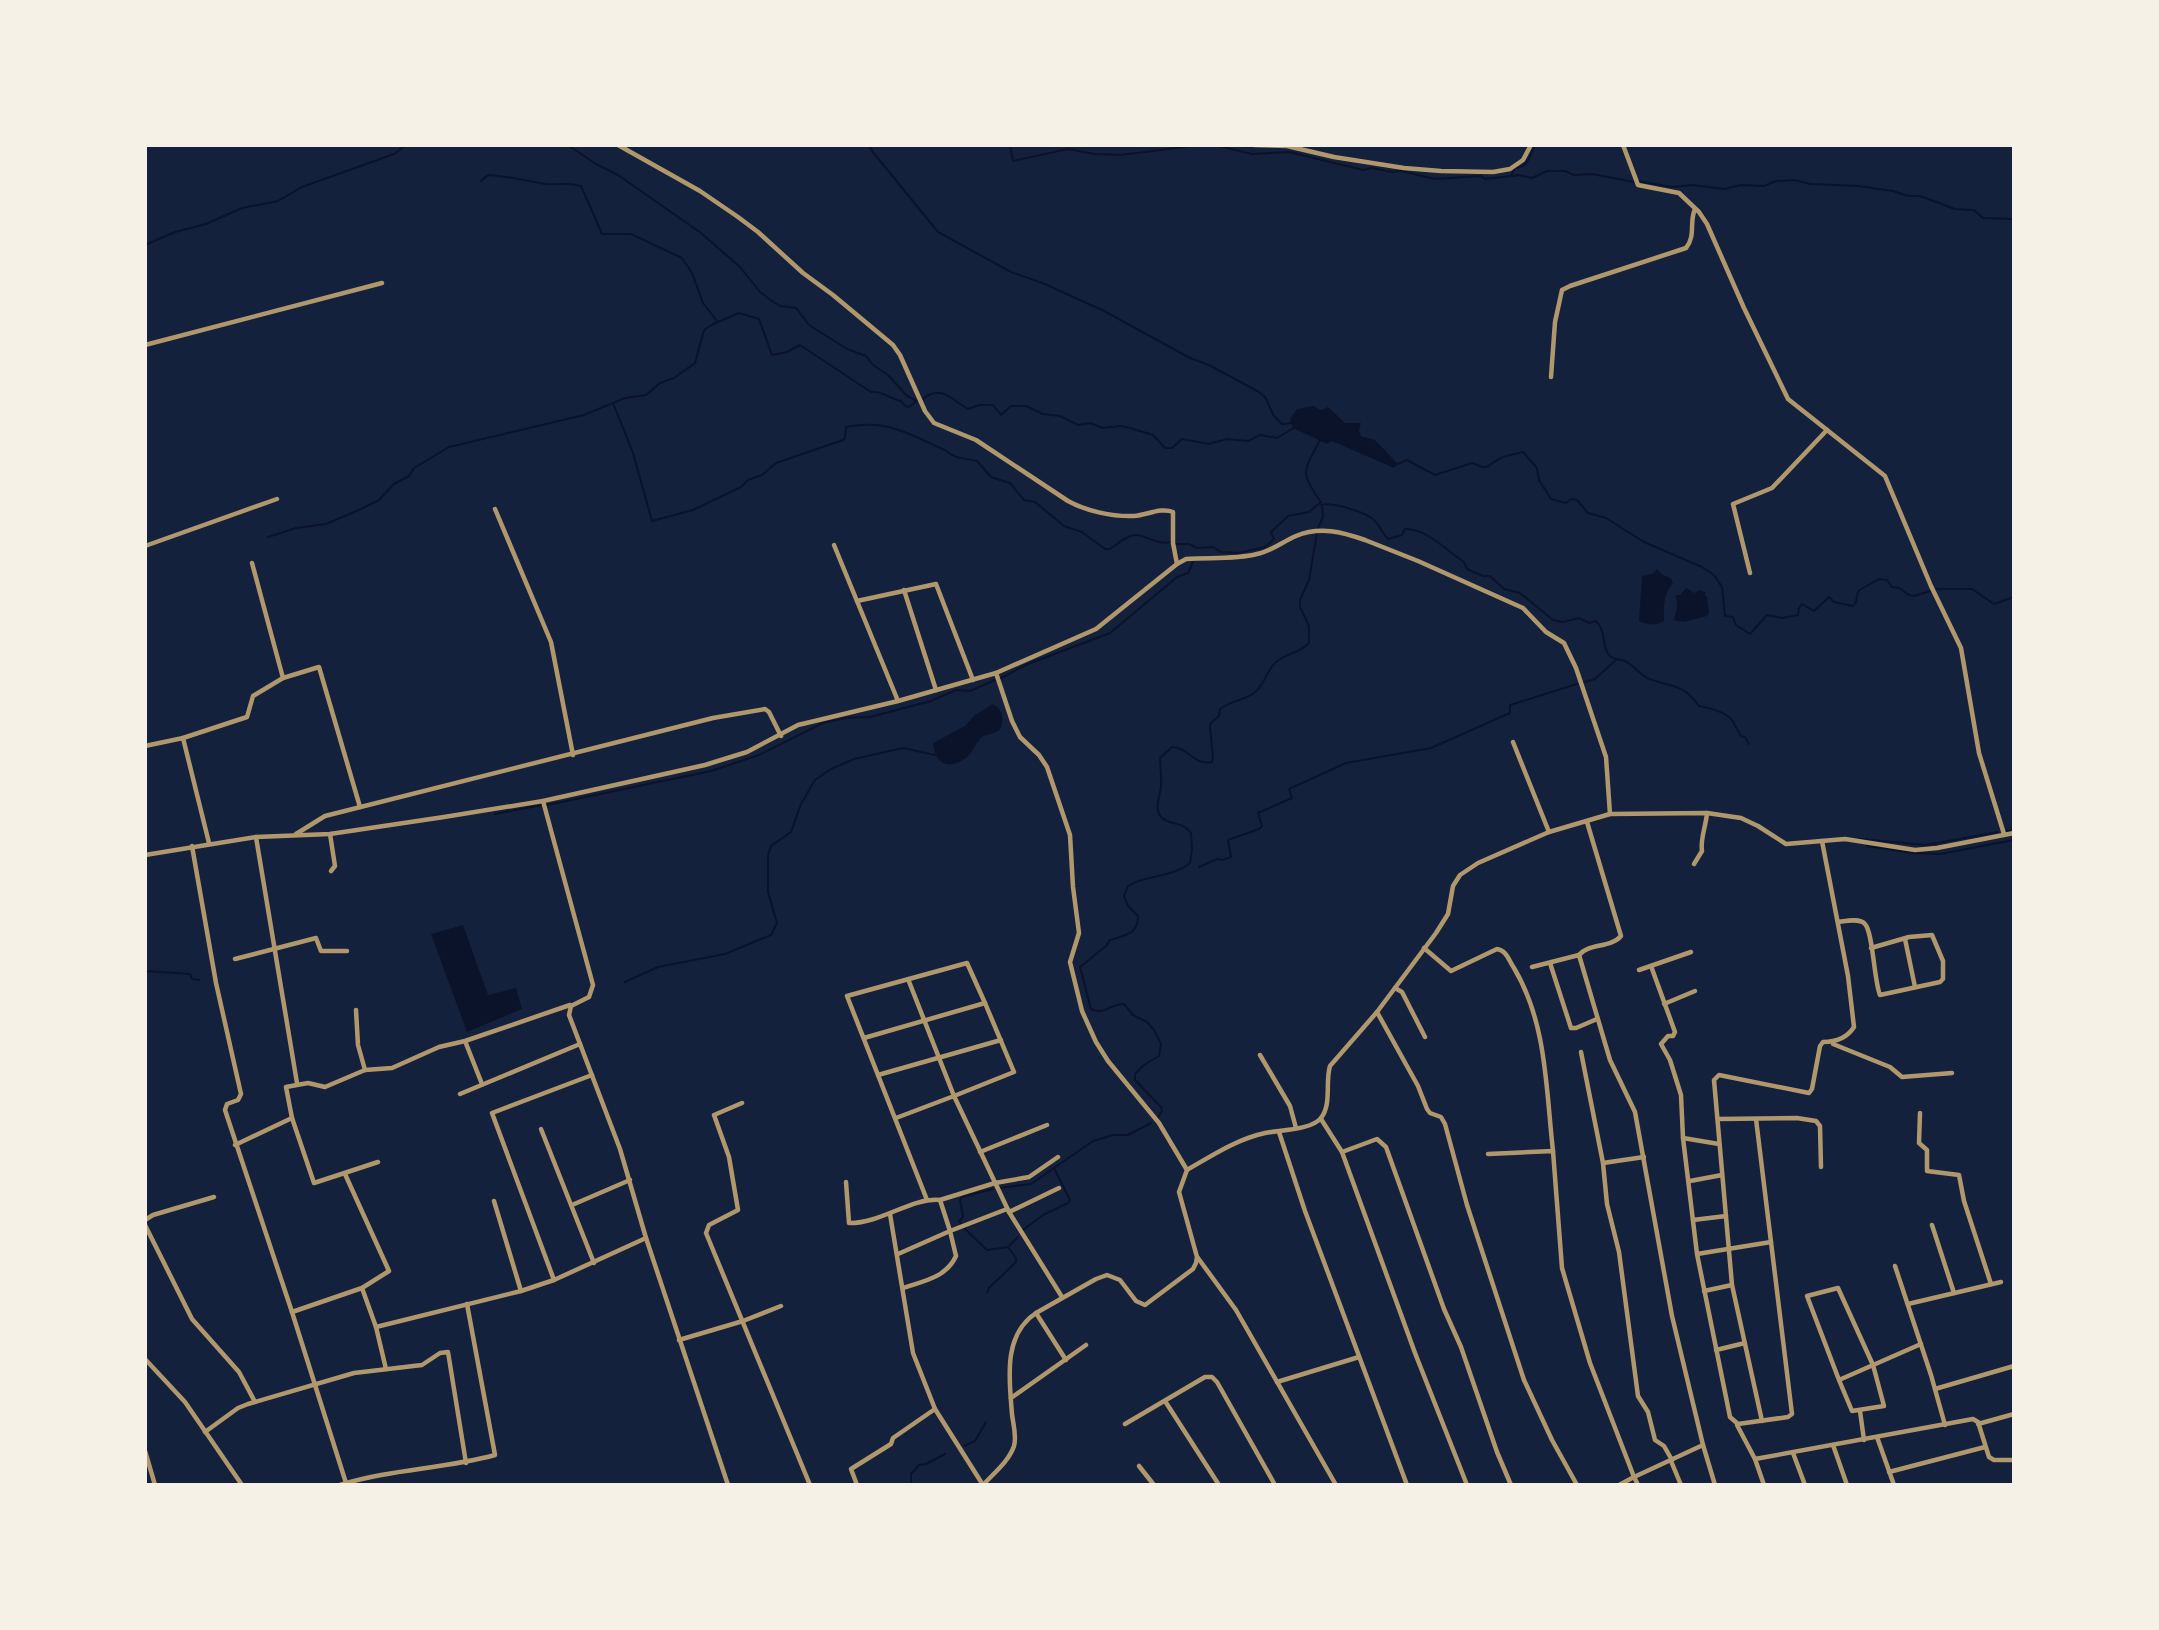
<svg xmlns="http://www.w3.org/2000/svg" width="2159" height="1630" viewBox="0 0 2159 1630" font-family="'Sofia Sans Condensed',sans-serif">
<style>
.water{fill:#0b132b}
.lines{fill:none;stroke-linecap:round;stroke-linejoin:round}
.stream{stroke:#0b132b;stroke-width:2}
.minor{stroke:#b1986c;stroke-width:4.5}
</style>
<rect width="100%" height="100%" fill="#14213d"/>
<g class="water">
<polygon points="1313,406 1321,410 1328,407 1345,423 1361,423 1359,430 1361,436 1375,440 1398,464 1394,468 1332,441 1327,444 1293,428 1290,419 1297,409"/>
<path d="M1657,569L1663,575L1671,578L1673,584C1663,593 1664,608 1664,621C1656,626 1648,625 1639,621L1642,576L1652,574Z"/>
<polygon points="1686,588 1695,593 1699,590 1706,592 1705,595 1707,597 1709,613 1707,616 1684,622 1674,620 1677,607 1676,595 1680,595"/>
<path d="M993,704C1004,710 1004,720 1000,730C994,735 985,733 980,739C975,744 973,752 967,757C950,771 935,765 933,743L965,726L975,715Z"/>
<polygon points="463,925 488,995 516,988 522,1009 467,1032 431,934"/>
</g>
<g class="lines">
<g class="stream">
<polyline points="869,145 872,151 938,232 1011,272 1045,284 1104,311 1190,358 1209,365 1259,392 1265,397 1274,416 1282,424 1292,423"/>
<path d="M1010,145L1013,161L1068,149L1095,154L1120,155L1193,146H1219L1252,154L1289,152L1363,170L1372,168L1392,172L1401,171L1435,179L1481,176L1485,179L1511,176L1515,168C1528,168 1530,155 1535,145"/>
<polyline points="1512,176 1518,175 1532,178 1547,171 1565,171 1574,175 1592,174 1634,182"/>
<path d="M481,181L488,175C507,176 527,181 546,184C558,185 568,182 581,186L602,234H631L682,258L692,273L703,303L717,321"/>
<polyline points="1638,181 1672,187 1692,185 1724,189 1741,185 1764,186 1776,181 1795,180 1810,184 1858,186 1893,191 1908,196 1920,196 1955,209 1974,210 1983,218 2012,219 2014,221"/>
<polyline points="145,245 175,232 206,224 242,208 278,201 302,187 394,154 406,145"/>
<path d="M923,399C941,384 952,400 968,409L979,405H993L1001,415L1011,406H1026L1043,414L1060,416L1078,425L1090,423L1103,428L1121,426L1130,428L1153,435L1165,448H1172L1182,439L1209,444L1227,439L1248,441L1260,435L1277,438L1294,428"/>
<path d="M613,403L633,453L652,521L693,510L741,487L748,480L762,475L776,463L843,440L845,438L846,427C890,419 907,434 945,450C956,460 965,458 977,461L991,477L1010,483L1024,500L1035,502L1064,526L1082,532L1105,549H1110C1116,545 1123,539 1130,536C1143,531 1154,546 1171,542"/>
<path d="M1320,440C1304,472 1299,470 1320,501"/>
<path d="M1398,464L1407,460L1435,475L1472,463C1491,471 1484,467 1499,459C1505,455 1516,454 1523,452L1537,468L1539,480L1551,499L1566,503L1571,499L1577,500L1588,513L1606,518L1644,542L1702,567L1714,575L1722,587L1725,616L1733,617L1736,625L1750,634L1767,615L1782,618L1798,615L1799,608L1802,604L1814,611L1829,597L1834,602L1853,606L1856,602L1858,591L1879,579L1887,580L1892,587L1899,588L1909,595L1914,596L1937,589H1972L1994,604L2014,597"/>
<path d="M1321,505C1332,502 1367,512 1375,521C1380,526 1382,533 1388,539L1402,535L1405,529C1426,528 1447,551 1464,562L1467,569L1483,576H1490L1504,589L1520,593L1553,620L1563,622L1579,618L1589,623L1596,621C1607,631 1601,648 1610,656C1614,660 1620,659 1625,661C1634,665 1639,674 1647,678C1672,688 1682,682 1699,706C1709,708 1724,711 1732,720C1735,725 1738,732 1741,736L1745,737L1749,744"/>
<polyline points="1318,528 1323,517 1322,506"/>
<path d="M268,537L296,528L326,524L361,509L379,500L394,484L409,476L414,468L449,447L584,415L625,398L646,395L660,383L674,378L695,363L704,330L713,324L739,313L759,319L772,355L787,352L800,345L871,392C881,390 890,399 901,401L905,406L909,407L917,401L907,396L888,375L873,365L866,356L847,349L809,325L796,308L780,306L772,301L760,292L740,267L701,233L618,175L596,164L568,145"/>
<polyline points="1175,544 1189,544 1197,548 1213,547 1221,552 1238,553 1265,547 1274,539 1271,532 1288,516 1309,512 1321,502"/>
<polyline points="1001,678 1028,664 1110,633 1177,577 1188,573 1193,562"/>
<polyline points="1584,682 1595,679 1616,660"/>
<polyline points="547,805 711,771 759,755 823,723 846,718 870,717 931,701 956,690 970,691 995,680"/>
<polyline points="495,814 542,805"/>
<polyline points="2006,831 2014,830"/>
<polyline points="1860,839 1926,845 1998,832"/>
<polyline points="1867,846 1913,853 1940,854 2014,840"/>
<polyline points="1199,867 1217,859 1222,860 1231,857 1228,840 1259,829 1262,826 1258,813 1292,798 1289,789 1346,763 1431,748 1510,713 1510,705 1577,684"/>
<polyline points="145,971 190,974 192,979 199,980"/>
<polyline points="625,982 658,967 725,954 771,935 777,923 768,892 768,855 771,846 791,832 801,804 815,780 831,769 854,759 903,748 935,755"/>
<path d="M1157,1119L1162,1111L1161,1107L1135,1080V1074L1144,1065L1159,1056L1161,1044L1154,1030L1147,1022L1133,1015L1124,1004C1111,1003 1105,1016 1091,1009L1080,967L1106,946L1110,940C1125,935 1138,935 1138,916L1128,906L1124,896L1128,886C1147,874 1172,878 1190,863L1192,849L1191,833C1183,823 1177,825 1167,821C1151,814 1160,798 1161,786C1162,777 1160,767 1160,758L1172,747C1188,747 1194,766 1212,762L1213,758L1210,726L1211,723L1219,716L1220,709C1230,701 1243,701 1254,693C1264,686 1267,670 1276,662C1287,653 1300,653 1309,643V626L1300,607V600L1309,580L1317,533"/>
<polyline points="999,1188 1031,1184 1093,1141 1113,1135 1128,1135 1151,1123"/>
<polyline points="962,1225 959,1221 963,1217 960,1200 962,1197 993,1189"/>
<polyline points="965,1229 987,1250 1008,1247"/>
<polyline points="1023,1230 1043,1215 1068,1203 1070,1200 1054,1168"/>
<polyline points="987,1292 989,1288 1016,1262 1016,1258 1008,1247 1018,1237"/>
<polyline points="964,1446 975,1441 986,1422"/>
<polyline points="911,1485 911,1474 919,1465 926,1464 945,1454"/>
</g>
<g class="minor">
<path d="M618,145L700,191L738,217L758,232L803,273L833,295L893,345L900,355L925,411L934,423L976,440L1068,501C1086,511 1113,517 1134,516C1147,515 1161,507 1173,512V543L1177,564"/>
<polyline points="1254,145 1287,146 1334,157 1404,168 1441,171 1493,172 1510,169 1523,160 1531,145"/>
<polyline points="1623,145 1638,185 1679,193 1699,212 1707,224 1744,308 1788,399 1885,476 1931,586 1961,648 1979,753 2004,834"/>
<polyline points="145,345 382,283"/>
<path d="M1551,377L1555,322L1562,290L1570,286L1686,248C1696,236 1689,222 1695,209"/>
<polyline points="495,509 551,642 573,755"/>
<polyline points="834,545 898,701"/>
<polyline points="145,546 277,499"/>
<polyline points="252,563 283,678"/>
<polyline points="1750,573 1733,504 1772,488 1827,430"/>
<polyline points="904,590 936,690"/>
<polyline points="857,601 936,584 973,680"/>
<polyline points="996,673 1012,721 1020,737 1039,755 1047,767 1070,835 1073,887 1079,933 1070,962 1082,1011 1096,1042 1108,1061 1159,1123 1187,1170"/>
<polyline points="183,738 247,717 253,696 283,678 319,667 360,807"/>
<polyline points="1513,742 1549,832"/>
<polyline points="145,746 183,738 209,843"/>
<polyline points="543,801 593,985 589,997 571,1006 569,1015 620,1149 646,1238 728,1485"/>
<polyline points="296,834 325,816 713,718 765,709 769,712 781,736"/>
<polyline points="330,834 335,866 331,871"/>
<polyline points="256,837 297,1083"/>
<polyline points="192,846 216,983 241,1094 238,1100 227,1104 225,1110 292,1312 346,1483"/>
<path d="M145,855L256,837L330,834L444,817L543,801L705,765L747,752L798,725L898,701L996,673L1096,629L1177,564L1186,559C1209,557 1233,560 1257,554C1272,551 1282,542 1296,536C1320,526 1342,532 1365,540L1418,561L1514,604L1523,608L1546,632L1564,643L1576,668L1606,757L1610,814"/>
<path d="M1694,864L1702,851C1700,839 1706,826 1707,813"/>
<path d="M1838,922C1846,921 1860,918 1865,924C1873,932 1874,981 1880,995L1940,982L1943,979V961L1932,935L1909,937L1871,948"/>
<polyline points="1905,939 1915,987"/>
<path d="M1424,948L1451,971L1497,949C1507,951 1508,959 1514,968C1547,1023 1546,1090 1553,1151"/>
<path d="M1579,955C1589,943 1611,948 1621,936L1587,822"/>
<polyline points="235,959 316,938 321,951 347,951"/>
<polyline points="1550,963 1571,1028 1576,1028 1597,1019"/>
<polyline points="1651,966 1675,1032 1673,1036 1668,1036 1661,1044 1670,1060 1681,1095 1683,1138 1697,1254 1730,1417 1738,1424 1788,1417 1792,1414 1756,1119"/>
<polyline points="1532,967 1579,955 1610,1060 1635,1112 1672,1316 1703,1445 1715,1485"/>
<polyline points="1639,970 1691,952"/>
<polyline points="908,979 954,1096 1014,1072 985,1003"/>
<polyline points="1395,988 1402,992 1425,1037"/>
<polyline points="1664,1004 1695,991"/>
<polyline points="356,1010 358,1045 365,1070"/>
<polyline points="1377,1012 1418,1086 1427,1109 1430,1113 1441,1117 1445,1124 1467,1205 1524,1380 1552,1440 1577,1485"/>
<polyline points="864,1038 985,1003 967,963 847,996 927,1200"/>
<polyline points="465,1041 482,1084"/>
<polyline points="1833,1044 1890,1067 1902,1077 1952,1073"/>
<polyline points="1581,1052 1603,1163 1607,1204 1619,1252 1638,1396 1648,1412 1655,1440 1664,1446 1672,1460"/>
<polyline points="1260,1055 1290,1106 1296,1128"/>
<polyline points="878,1075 1001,1040"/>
<polyline points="460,1094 580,1044"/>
<polyline points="742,1103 714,1115 729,1157 738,1210 709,1225 706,1233 810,1485"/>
<polyline points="1920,1113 1919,1143 1927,1150 1927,1171 1959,1175 1964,1201 1991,1284"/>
<polyline points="896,1118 954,1096 1009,1212 1062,1297"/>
<polyline points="1321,1119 1342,1152 1415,1353 1467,1485"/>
<polyline points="1719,1119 1797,1118 1816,1121 1820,1126 1821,1167"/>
<polyline points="541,1129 594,1263"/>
<polyline points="1279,1132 1305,1211 1407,1485"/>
<polyline points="1683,1138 1719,1144"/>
<polyline points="235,1145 292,1118"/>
<polyline points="980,1152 1047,1125"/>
<polyline points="1342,1152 1377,1139 1386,1147 1444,1309 1461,1347 1497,1452 1511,1485"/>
<polyline points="1488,1154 1553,1151 1562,1268 1590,1363 1634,1477 1619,1485"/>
<polyline points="378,1162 314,1183 292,1118 286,1087 308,1083 325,1087 365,1070 392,1068 439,1047 465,1041 570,1005"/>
<polyline points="1603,1163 1644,1157"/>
<polyline points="1690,1181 1722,1175"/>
<path d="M846,1182L849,1223C880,1224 912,1197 940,1200L950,1231L898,1254"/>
<polyline points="940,1200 995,1183 1029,1177 1058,1157"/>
<polyline points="494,1201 521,1291"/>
<polyline points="572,1205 630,1180"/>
<polyline points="1009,1212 1059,1188"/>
<polyline points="890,1214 913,1353 935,1409 983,1485"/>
<polyline points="145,1220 153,1215 214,1197"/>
<polyline points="1693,1220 1726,1216"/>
<polyline points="145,1225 192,1319 239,1372 255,1402"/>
<polyline points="1932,1225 1954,1293"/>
<polyline points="1697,1254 1771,1242"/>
<polyline points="1198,1258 1236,1310 1336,1485"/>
<polyline points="1895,1266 1931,1375 1945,1425"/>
<polyline points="554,1280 492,1113 592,1075"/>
<polyline points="362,1288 376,1327 386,1369"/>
<path d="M903,1288C923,1281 946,1278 956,1256L950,1231L1007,1209"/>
<polyline points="1704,1291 1732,1285"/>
<polyline points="1908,1304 2001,1282"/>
<polyline points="292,1312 362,1288 389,1271 345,1174"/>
<polyline points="1036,1313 1066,1360"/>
<polyline points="376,1327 521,1291 554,1280 646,1238"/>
<polyline points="679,1340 743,1321 781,1306"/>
<polyline points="1716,1350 1745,1343"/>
<polyline points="145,1359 185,1402 242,1485"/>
<polyline points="1839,1380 1852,1411 1884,1406 1873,1365 1838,1288 1807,1296 1839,1380 1921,1344"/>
<polyline points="1277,1382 1359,1357"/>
<polyline points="1935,1389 2014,1366"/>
<polyline points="1011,1398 1086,1345"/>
<polyline points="1165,1401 1219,1485"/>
<polyline points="1860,1411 1864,1440"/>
<path d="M1762,1421L1732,1285L1714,1080L1719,1075L1809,1093L1812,1089L1820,1046L1823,1042C1835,1042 1847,1038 1854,1027L1848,976L1822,841"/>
<polyline points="1125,1424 1205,1377 1212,1377 1217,1382 1275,1485"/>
<polyline points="1978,1424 2014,1414"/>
<polyline points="1737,1425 1755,1459 1764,1485"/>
<polyline points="205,1432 238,1408 248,1404 354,1373 422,1365 440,1353 448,1352 466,1463"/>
<polyline points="1877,1437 1894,1485"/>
<polyline points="1833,1445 1847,1485"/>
<polyline points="145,1451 155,1485"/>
<polyline points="1793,1453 1805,1485"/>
<polyline points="1755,1459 1973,1419 1978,1422 1989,1457 1994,1460 2014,1460"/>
<polyline points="1671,1461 1681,1485"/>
<polyline points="1139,1466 1154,1485"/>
<polyline points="1889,1472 1985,1447"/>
<path d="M340,1485C391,1469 444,1469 495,1455L467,1304"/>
<polyline points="857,1485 851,1469 891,1444 893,1438 935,1409"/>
<path d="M983,1485C994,1473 1009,1461 1014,1446C1017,1436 1013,1424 1012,1414C1009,1378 1003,1335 1036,1313L1096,1279L1107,1275L1120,1280L1136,1301L1145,1305L1193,1269L1196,1263L1197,1257L1179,1192L1187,1170C1211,1156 1237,1139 1265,1133C1279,1130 1312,1130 1321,1118C1332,1104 1325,1082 1330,1066L1377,1012L1436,933L1448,914L1453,886L1460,875L1478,863L1549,832L1610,814L1707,813L1741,818L1758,826L1786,844L1845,839L1915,850L1937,848L2014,833"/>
<polyline points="1638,1485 1634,1477 1703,1445"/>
</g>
</g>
<rect width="2159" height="1630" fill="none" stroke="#f6f1e7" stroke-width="294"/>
</svg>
